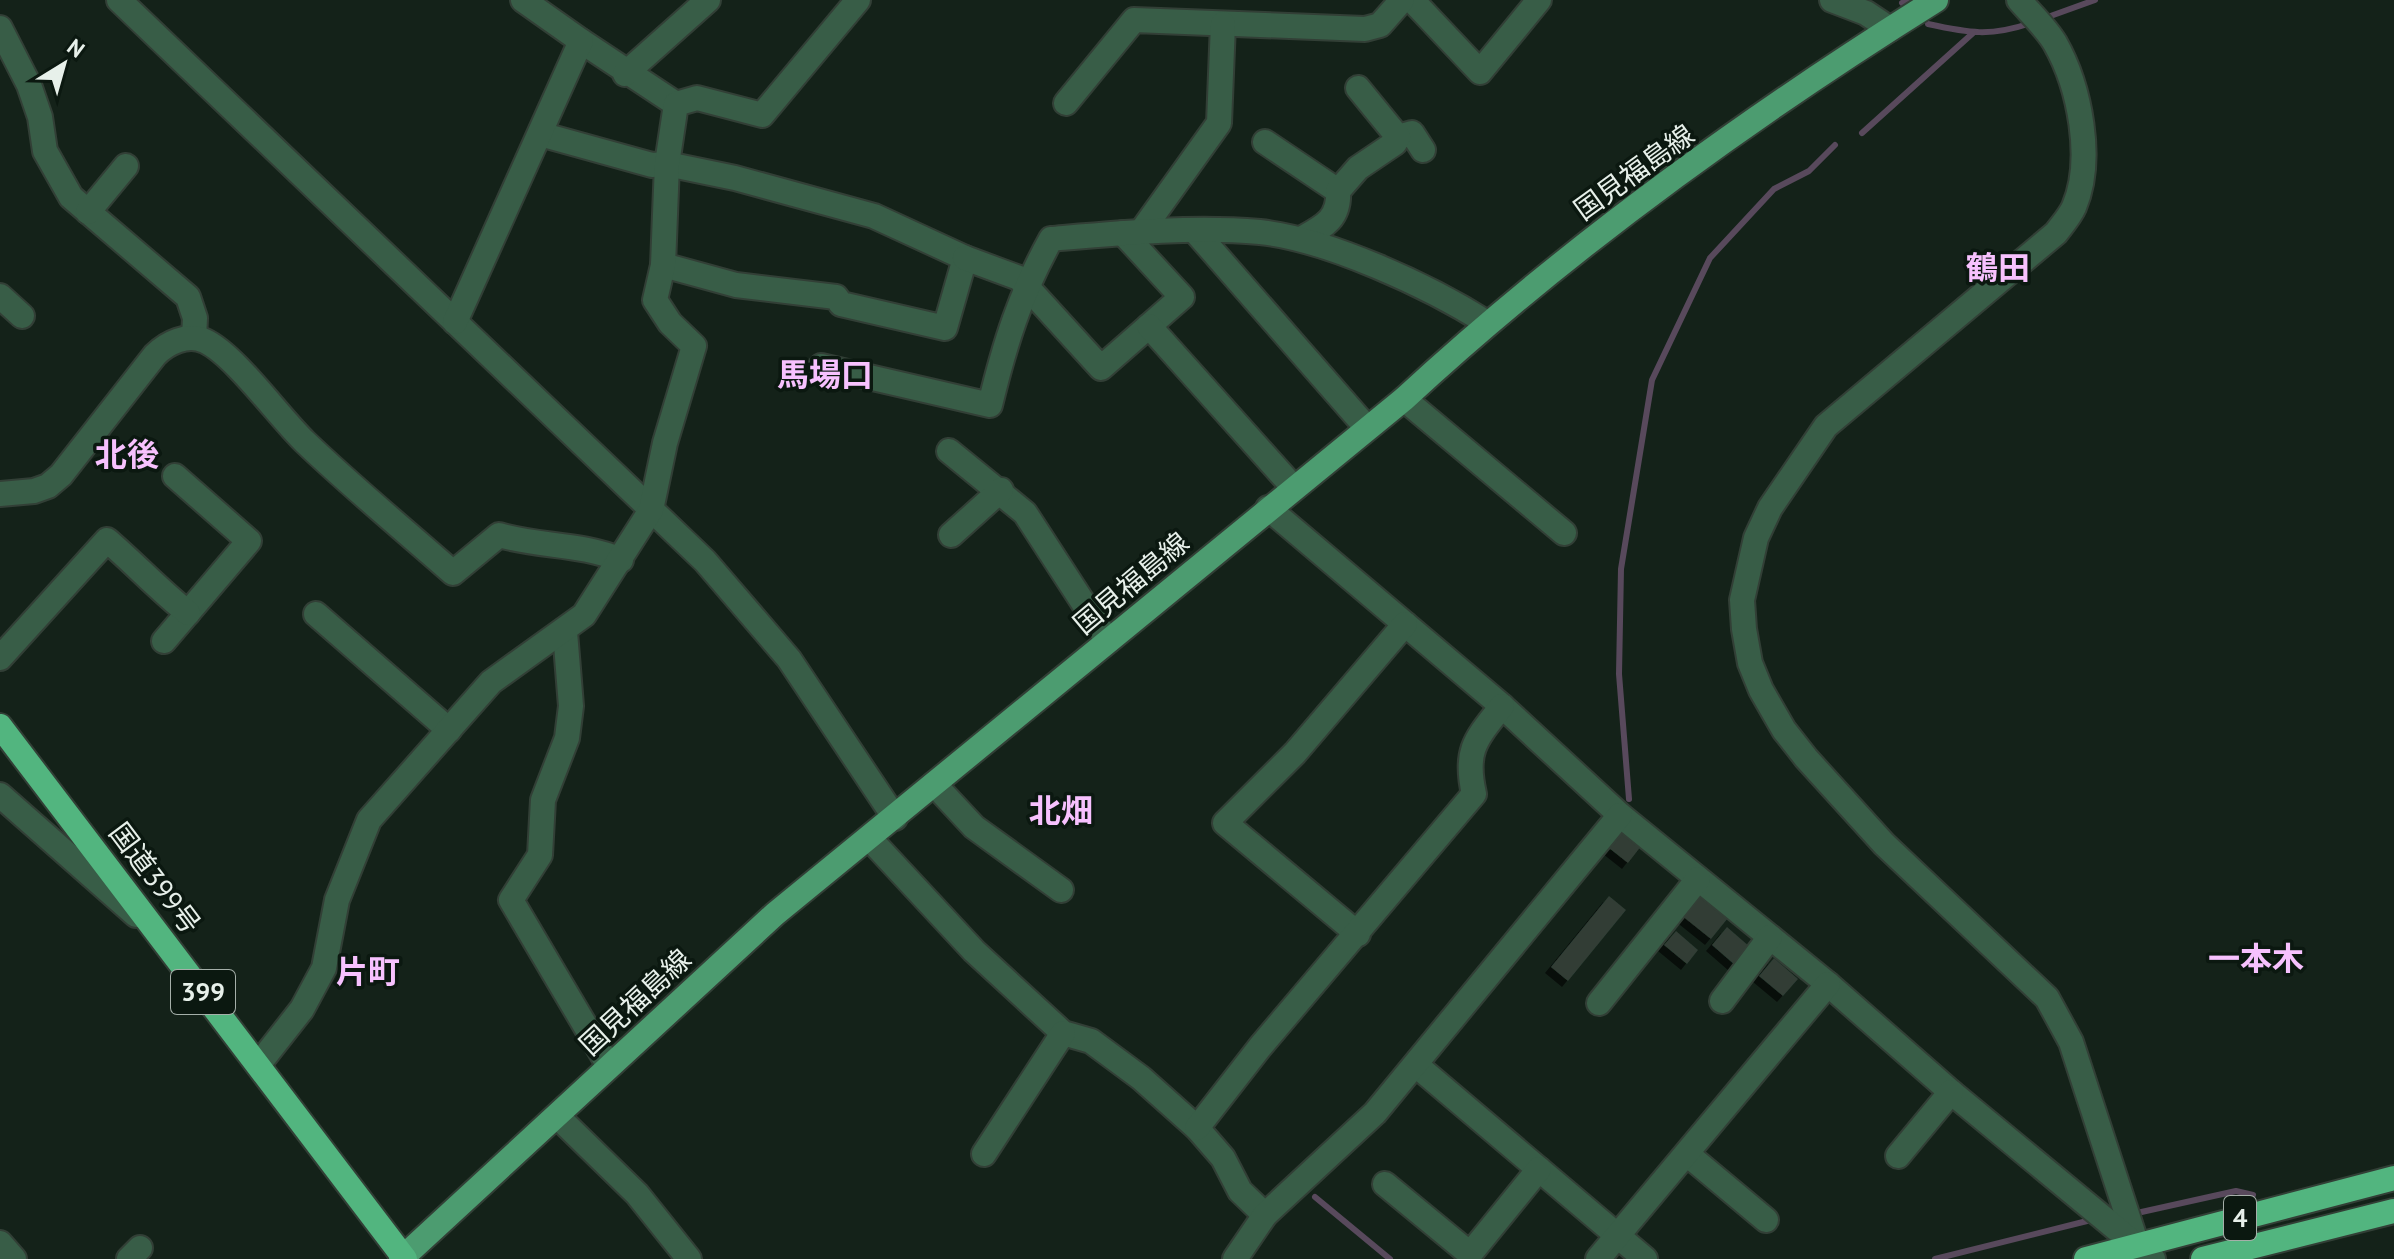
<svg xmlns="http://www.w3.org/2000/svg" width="2394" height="1259" viewBox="0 0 2394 1259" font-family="'PT Sans','Noto Sans JP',sans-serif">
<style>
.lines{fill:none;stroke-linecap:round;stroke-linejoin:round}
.stream{stroke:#58495c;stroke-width:6}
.building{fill:#303e35;filter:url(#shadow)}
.minor-casing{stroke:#323f36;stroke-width:28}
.major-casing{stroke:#323f36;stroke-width:28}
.highway-casing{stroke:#323f36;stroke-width:28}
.minor{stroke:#385d47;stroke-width:24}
.major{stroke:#4c9c70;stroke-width:24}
.highway{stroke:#52b57f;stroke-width:24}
.labels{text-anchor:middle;stroke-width:7;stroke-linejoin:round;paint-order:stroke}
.shield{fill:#0b1810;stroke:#a5afa9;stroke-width:2}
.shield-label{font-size:26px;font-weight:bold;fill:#e7f0ea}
.street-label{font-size:28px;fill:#e7f0ea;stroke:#0b1810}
.quarter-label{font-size:32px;font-weight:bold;fill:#f7c1fe;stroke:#0b1810}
</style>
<defs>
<filter id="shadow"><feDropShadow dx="-6" dy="6" stdDeviation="0" flood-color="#0009"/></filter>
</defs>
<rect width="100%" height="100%" fill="#142219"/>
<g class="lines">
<g class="stream">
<polyline points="1902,3 1908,0"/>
<polyline points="2045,18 2095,0"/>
<path d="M1928,24C1969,33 1990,37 2031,23"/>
<polyline points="1862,133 1973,33"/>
<polyline points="1629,799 1619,674 1621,569 1652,380 1710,258 1774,189 1809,171 1835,145"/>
<polyline points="1315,1197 1390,1259"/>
<polyline points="2137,1213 2236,1191 2253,1195"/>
<polyline points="1935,1259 2091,1220"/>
</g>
</g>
<g class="building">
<polygon points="1623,829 1642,845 1628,863 1609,848"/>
<polygon points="1698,893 1728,918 1711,939 1681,915"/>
<polygon points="1609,896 1626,910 1568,981 1551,967"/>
<polygon points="1727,927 1750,947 1735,965 1712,945"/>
<polygon points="1676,931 1698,950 1687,964 1664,945"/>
<polygon points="1774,958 1798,979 1783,996 1759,976"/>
</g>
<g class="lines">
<defs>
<g id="minor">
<polyline points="119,0 705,561 789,659 895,818"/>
<polyline points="1412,0 1480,72 1539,0"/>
<polyline points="1832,0 1866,13 1890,29"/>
<path d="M2019,0C2031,14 2046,28 2055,43C2080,87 2094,160 2074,207C2070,216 2062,225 2056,233L1826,426L1770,508L1756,538L1742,600L1744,629L1750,663L1761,690L1784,730L1806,758L1884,844L2047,998L2071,1042L2137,1245"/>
<polyline points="0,28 29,85 40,117 45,151 71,197 188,297 195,318 194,338"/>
<polyline points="581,41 676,104"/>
<polyline points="625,74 708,0"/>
<polyline points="1066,103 1134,20 1365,29 1380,25 1402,0"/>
<polyline points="540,134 652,165 667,164 735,178 874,216 965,258 945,328 841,304 836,297 736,285 663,265"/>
<polyline points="1398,137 1412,133 1423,150"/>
<polyline points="1265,142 1338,191"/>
<polyline points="88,212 126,166"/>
<polyline points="1195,231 1367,428"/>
<polyline points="1141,232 1219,123 1223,24"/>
<path d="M1301,239C1323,227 1340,219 1338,191L1358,168L1395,143L1398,137L1358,88"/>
<polyline points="965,258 1019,278 1101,368 1182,297 1123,233"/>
<polyline points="0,296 22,316"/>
<polyline points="455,322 581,41 523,0"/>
<polyline points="1149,326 1294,488"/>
<path d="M821,366L990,405C1005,343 1020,295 1051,239C1120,233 1191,226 1260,232C1327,239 1429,286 1487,323"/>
<polyline points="1404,399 1564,533"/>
<polyline points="949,451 1025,513 1108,641"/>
<path d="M0,494L34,491L48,486L61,475L155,355C167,343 187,333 205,341C235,355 278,416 305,442C352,487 403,529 453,573L499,535C540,547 581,543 621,560"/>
<polyline points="1268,508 1502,706 1620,815 1828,984 1951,1092 2153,1259"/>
<polyline points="951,535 1001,490"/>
<polyline points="316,614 449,730"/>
<polyline points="565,632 571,706 567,738 543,800 540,855 511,900 609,1066"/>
<polyline points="164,641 249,541 175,476"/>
<path d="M0,658L107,540C135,564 159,590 188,613"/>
<polyline points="934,784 974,827 1061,890"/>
<polyline points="0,795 136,915"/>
<polyline points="870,839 974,951 1063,1033 1091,1041 1141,1078 1197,1128 1223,1158 1240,1191 1265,1215"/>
<polyline points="1358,934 1225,823 1295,753 1405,624"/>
<polyline points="1722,1001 1770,937"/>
<polyline points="1599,1003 1698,879"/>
<polyline points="258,1065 302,1009 324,968 337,900 369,820 491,682 584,615 651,510 665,443 694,346 670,323 655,300 663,265 667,164 676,104 697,98 762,115 858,0"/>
<polyline points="1416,1065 1645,1259"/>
<polyline points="557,1116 637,1194 689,1259"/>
<path d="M1197,1128L1260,1047L1474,794C1464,750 1476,739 1502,706"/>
<polyline points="984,1154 1063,1033"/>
<polyline points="1687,1154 1766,1220"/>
<polyline points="1898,1156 1951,1092"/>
<polyline points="1385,1184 1470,1254 1539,1169"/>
<polyline points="0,1243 14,1259"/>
<polyline points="129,1259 140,1248"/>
<polyline points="1235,1259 1265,1215 1375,1113 1620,815"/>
<polyline points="1598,1259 1828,984"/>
</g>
<path id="major" d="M401,1259L775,914L1404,399C1566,249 1749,117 1936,0"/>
<g id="highway">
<polyline points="0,726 405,1259"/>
<polyline points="2086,1259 2394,1178"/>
<polyline points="2203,1259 2394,1211"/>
</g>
</defs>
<use href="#minor" class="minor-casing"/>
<use href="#major" class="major-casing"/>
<use href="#highway" class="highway-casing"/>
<use href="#minor" class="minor"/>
<use href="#major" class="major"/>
<use href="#highway" class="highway"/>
</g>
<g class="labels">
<g class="shield">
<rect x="171" y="970" width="64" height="44" rx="6"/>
<rect x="2224" y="1196" width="32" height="44" rx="6"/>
</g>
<g class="shield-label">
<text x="203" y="1001">399</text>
<text x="2240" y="1227">4</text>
</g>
<g class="street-label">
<text transform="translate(1634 172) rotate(-36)" y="10">国見福島線</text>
<text transform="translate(1131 583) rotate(-40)" y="10">国見福島線</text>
<text transform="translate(155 878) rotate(53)" y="10">国道399号</text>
<text transform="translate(635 1002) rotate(-43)" y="10">国見福島線</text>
</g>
<g class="quarter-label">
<text x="1998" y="279">鶴田</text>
<text x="825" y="386">馬場口</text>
<text x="127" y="466">北後</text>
<text x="1061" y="822">北畑</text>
<text x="2256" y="970">一本木</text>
<text x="368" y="983">片町</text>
</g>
</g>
<g transform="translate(64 64) rotate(37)" stroke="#0b1810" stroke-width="6" paint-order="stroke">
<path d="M0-6L14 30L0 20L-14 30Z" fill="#e7f0ea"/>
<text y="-12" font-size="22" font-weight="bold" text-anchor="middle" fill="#e7f0ea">N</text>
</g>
</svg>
